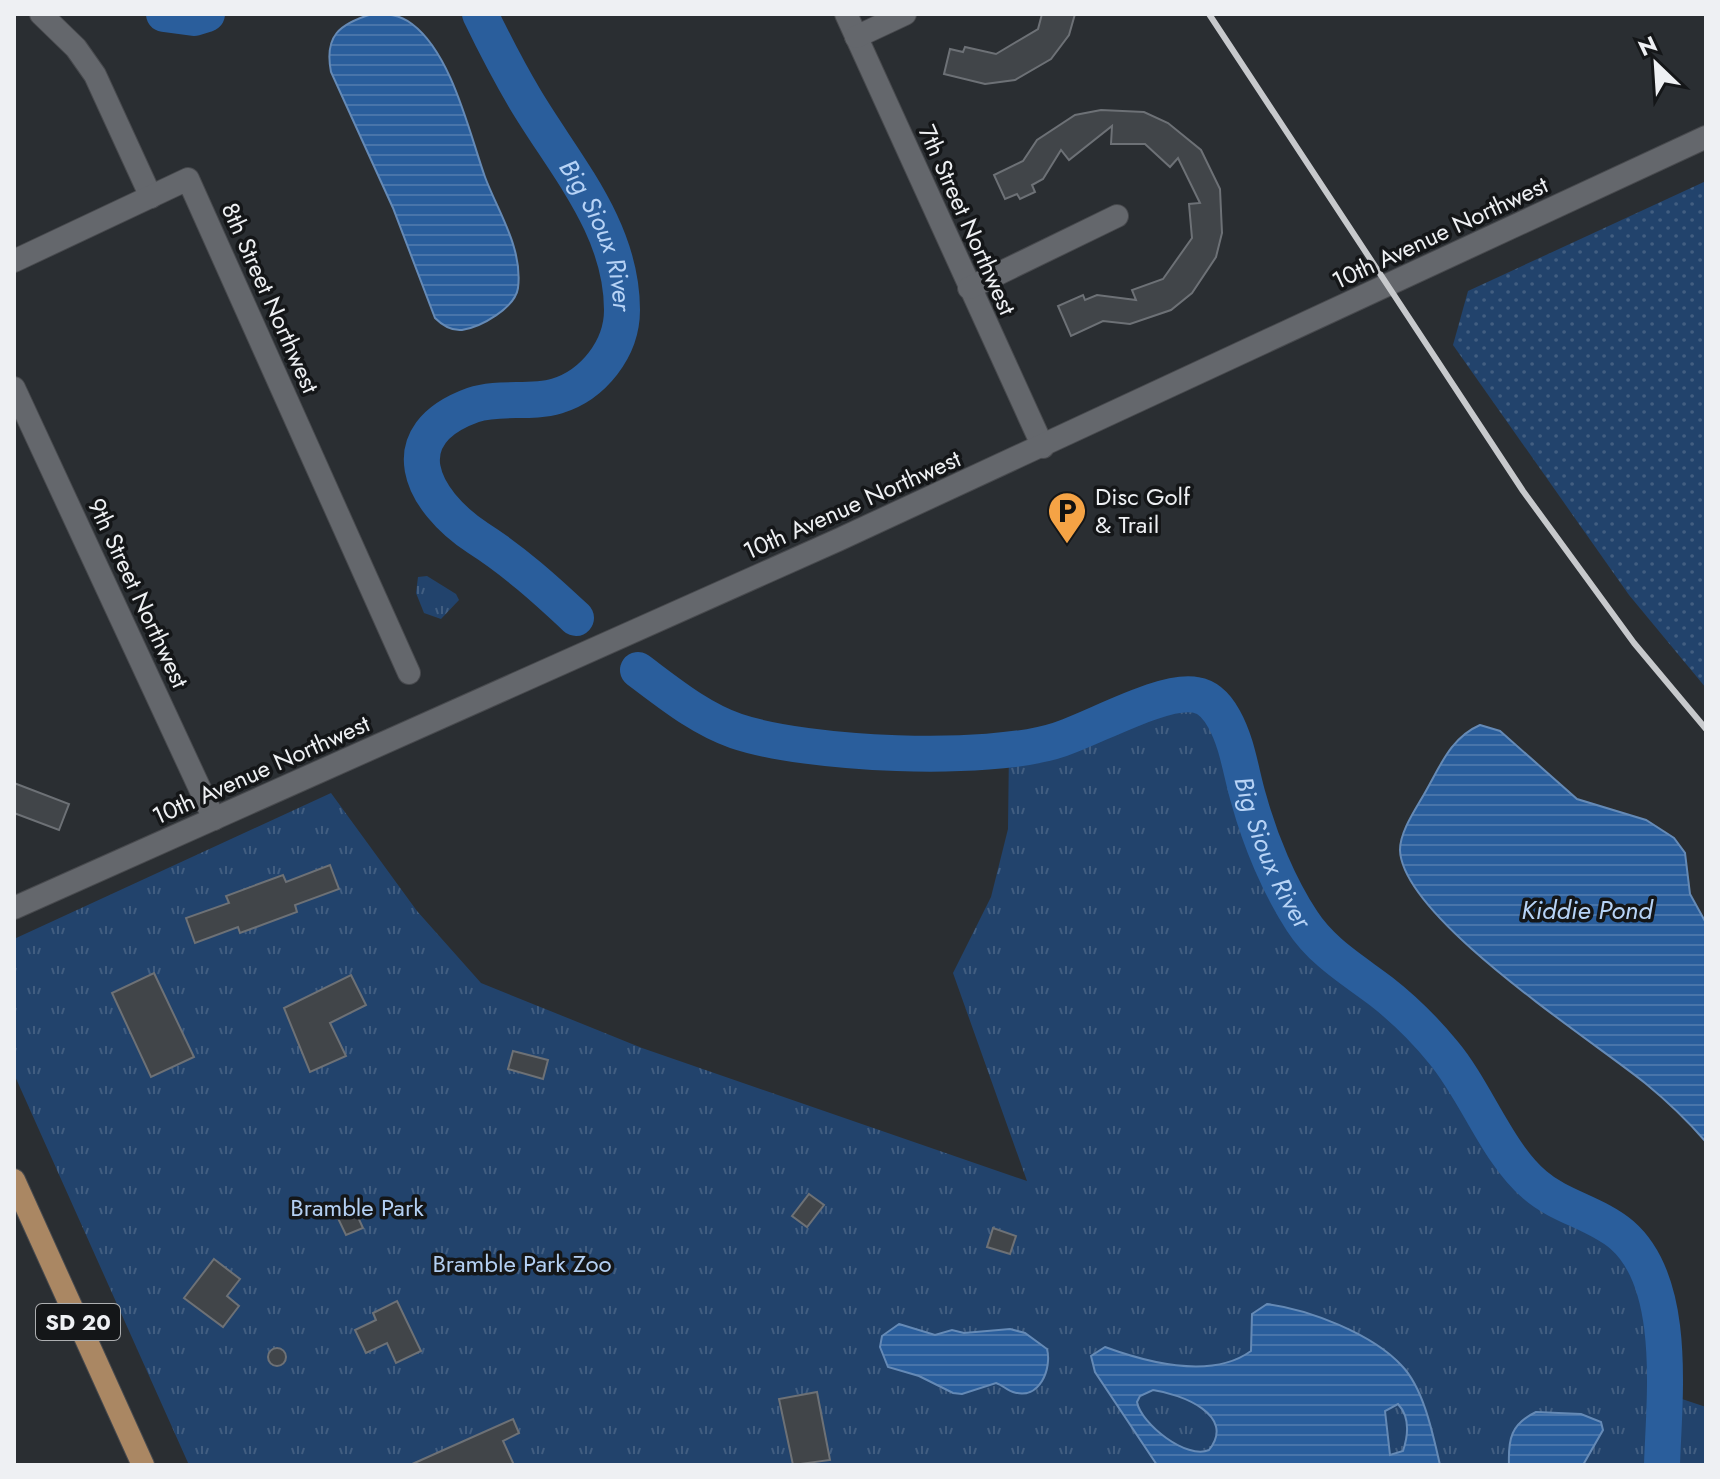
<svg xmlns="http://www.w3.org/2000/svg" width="1720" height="1479" viewBox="0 0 1720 1479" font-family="Jost,sans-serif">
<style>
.grass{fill:url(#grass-dots)}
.park{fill:url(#park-tufts)}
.water{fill:url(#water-rules);stroke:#658ab6;stroke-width:2;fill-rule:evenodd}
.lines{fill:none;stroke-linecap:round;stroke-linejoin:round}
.river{stroke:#2a5e9c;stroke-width:36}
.building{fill:#414549;stroke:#6d7176;stroke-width:2}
.minor-casing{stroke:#484a4e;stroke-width:24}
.tertiary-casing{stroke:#484a4e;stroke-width:24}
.primary-casing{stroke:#484a4e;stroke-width:24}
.minor{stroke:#64676c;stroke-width:22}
.tertiary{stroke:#64676c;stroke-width:22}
.primary{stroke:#aa8763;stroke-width:22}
.rail{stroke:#c7c9cc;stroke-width:6}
.labels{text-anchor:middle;stroke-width:7;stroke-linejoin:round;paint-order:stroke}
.shield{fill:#141618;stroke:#adafb1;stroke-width:2}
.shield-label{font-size:22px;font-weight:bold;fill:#eef0f3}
.street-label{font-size:24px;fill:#eef0f3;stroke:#141618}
.poi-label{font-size:24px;fill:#eef0f3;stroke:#141618;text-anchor:start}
.park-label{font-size:24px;fill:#b4d0f3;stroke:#141618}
.water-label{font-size:26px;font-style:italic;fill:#b7d3f6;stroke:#141618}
</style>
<defs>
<pattern id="grass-dots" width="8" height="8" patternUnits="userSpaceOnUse" patternTransform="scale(2)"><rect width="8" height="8" fill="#22436c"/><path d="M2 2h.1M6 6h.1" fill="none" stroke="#425e81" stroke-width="1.8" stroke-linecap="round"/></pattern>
<pattern id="park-tufts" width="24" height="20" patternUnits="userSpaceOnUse" patternTransform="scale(2)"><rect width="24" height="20" fill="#22436c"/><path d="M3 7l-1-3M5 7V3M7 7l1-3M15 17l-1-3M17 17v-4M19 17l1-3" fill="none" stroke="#425e81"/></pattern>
<pattern id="water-rules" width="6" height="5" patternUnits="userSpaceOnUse" patternTransform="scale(2)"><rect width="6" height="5" fill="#2a5e9c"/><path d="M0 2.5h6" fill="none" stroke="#4975aa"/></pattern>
</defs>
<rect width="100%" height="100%" fill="#2a2e32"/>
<polygon class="grass" points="1706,181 1706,688 1629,595 1453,345 1468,291"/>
<g class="park">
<polygon points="427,576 456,594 459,600 441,619 424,613 416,593 418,577"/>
<path d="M1176,694L1199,695L1215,705L1225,721L1251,809L1303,922L1341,963L1416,1022L1445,1054L1533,1184L1621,1235L1636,1252L1648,1275L1658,1312L1665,1353L1664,1393L1706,1407V1465H189L14,1074V939L331,793L417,911L481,983L642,1048L1027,1181L953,973L991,897L1008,829L1009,749C1039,745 1066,739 1095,728C1123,718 1147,702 1176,694Z"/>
</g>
<g class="water">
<path d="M372,14C387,14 399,14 412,24C452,54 469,132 485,177C498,212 523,248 518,288C515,308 481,327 462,330C451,331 442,325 435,318L393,208L331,72C324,36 339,24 372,14Z"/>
<path d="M1480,725L1500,731L1577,799L1646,820L1674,838L1685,853L1690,894L1706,923V1142C1687,1120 1667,1101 1645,1083C1592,1040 1402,918 1400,850C1400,830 1418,806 1427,789C1441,764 1452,737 1480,725Z"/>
<path d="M1267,1304C1308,1309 1373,1334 1402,1366C1424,1389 1433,1435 1440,1465H1157L1095,1372L1091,1356L1105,1347C1146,1362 1211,1380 1251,1351L1252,1314ZM1153,1390C1181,1394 1237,1415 1209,1450C1187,1460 1141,1424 1137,1402L1140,1396ZM1398,1404C1410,1417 1408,1436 1403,1451L1390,1455L1385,1411Z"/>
<path d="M899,1324L935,1335L952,1330L964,1333L1010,1329L1025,1333L1047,1349C1052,1368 1040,1401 1013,1392C1007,1390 1002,1385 996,1383L962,1394L953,1393L919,1376L888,1367L880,1347L882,1336Z"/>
<path d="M1536,1412L1581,1414L1601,1422L1603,1430L1583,1465H1509C1508,1439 1511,1424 1536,1412Z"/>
</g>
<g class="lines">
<g class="river">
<polyline points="164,14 194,18 207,14"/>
<path id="s1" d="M480,14C494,43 509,72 525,99C565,166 622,228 622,310C622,349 593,385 557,396C530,404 499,396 473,405C390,435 420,500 478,538C514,561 545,589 576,618"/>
<path id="s2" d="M638,670C669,693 699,718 736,731C807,755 987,763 1058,740C1093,729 1164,688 1196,695C1209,697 1218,708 1224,719C1238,744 1241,774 1249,800C1260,840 1279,886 1302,921C1322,952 1353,970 1382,992C1405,1010 1425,1030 1443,1052C1476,1091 1497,1153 1535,1185C1560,1207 1596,1213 1622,1235C1678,1284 1664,1399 1662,1465"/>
</g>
</g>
<g class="building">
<polygon points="1042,14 1075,14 1069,35 1051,59 1015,80 985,84 944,74 950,49 963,52 965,47 996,54 1038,29"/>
<polygon points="1101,110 1144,112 1168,123 1201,150 1220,189 1222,233 1216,257 1192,293 1171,310 1130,324 1103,321 1071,336 1058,306 1083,295 1085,300 1097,295 1136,300 1132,290 1163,279 1192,238 1189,204 1200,203 1178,158 1170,167 1145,144 1111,144 1112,126 1069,160 1061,150 1043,179 1032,185 1035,192 1020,199 1017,194 1005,199 994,175 1023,161 1037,140 1075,115"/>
<polygon points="14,783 69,804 59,830 14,813"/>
<polygon points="330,865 339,889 295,905 297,912 240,933 238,927 195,943 186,918 229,903 226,896 283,875 286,882"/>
<polygon points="154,973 194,1057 151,1077 112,993"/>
<polygon points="351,975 366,1005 330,1023 346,1056 310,1072 284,1008"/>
<polygon points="513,1051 548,1060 543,1079 508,1069"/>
<polygon points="809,1194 824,1205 807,1227 792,1216"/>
<polygon points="352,1204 363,1228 346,1235 335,1212"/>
<polygon points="993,1228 1016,1236 1010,1254 987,1247"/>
<polygon points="214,1259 240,1279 227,1296 239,1306 223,1327 184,1298"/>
<polygon points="397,1301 421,1351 396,1363 387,1343 366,1353 355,1330 376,1320 373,1313"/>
<circle cx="277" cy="1357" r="9"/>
<polygon points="817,1392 830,1460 793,1465 779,1399"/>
<polygon points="513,1419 519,1433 503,1441 514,1465 410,1465"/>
</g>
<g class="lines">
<defs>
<g id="minor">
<polyline points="41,14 76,48 95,75 151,197"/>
<polyline points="846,14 1043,447"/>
<polyline points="856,37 905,14"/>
<polyline points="14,261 188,179 409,673"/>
<polyline points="969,288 1117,216"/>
<polyline points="14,388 214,819"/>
</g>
<polyline id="tertiary" points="14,908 838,540 1706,137"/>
<polyline id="primary" points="14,1180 143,1465"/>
</defs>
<use href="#minor" class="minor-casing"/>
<use href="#tertiary" class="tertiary-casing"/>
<use href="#primary" class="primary-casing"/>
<use href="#minor" class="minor"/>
<use href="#tertiary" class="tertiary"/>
<use href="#primary" class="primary"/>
<polyline class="rail" points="1209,14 1523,491 1634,643 1706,729"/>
</g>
<defs>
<symbol id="parking-pin" viewBox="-11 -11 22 30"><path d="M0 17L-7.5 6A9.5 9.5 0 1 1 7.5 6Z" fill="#f5a345" stroke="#141618"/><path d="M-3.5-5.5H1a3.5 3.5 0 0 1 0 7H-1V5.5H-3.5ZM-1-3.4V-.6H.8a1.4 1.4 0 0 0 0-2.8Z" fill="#111"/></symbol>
</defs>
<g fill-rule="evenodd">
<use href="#parking-pin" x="1045" y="489" width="44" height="60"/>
</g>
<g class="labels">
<rect class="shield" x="36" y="1304" width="84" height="36" rx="6"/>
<g class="shield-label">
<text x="78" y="1330">SD 20</text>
</g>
<g class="street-label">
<text transform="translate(967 220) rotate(66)" y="8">7th Street Northwest</text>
<text transform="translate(1440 233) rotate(-25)" y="8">10th Avenue Northwest</text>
<text transform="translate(270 298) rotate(66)" y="8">8th Street Northwest</text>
<text transform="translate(852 505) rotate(-24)" y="8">10th Avenue Northwest</text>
<text transform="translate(138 593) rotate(65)" y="8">9th Street Northwest</text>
<text transform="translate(261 770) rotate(-24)" y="8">10th Avenue Northwest</text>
</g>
<g class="poi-label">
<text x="1095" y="505">Disc Golf<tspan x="1095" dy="28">&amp; Trail</tspan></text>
</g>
<g class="park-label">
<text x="357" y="1216">Bramble Park</text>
<text x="522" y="1272">Bramble Park Zoo</text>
</g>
<g class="water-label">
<text dy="9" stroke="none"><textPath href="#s1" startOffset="252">Big Sioux River</textPath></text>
<text dy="9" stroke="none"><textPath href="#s2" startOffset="768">Big Sioux River</textPath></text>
<text x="1587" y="919">Kiddie Pond</text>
</g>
</g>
<rect width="1720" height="1479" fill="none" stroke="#eef0f3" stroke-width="32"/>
<g transform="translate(1656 64) rotate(335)" stroke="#141618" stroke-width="6" paint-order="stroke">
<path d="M0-6L14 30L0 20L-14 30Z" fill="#eef0f3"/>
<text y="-12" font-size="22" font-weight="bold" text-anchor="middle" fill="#eef0f3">N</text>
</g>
</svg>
